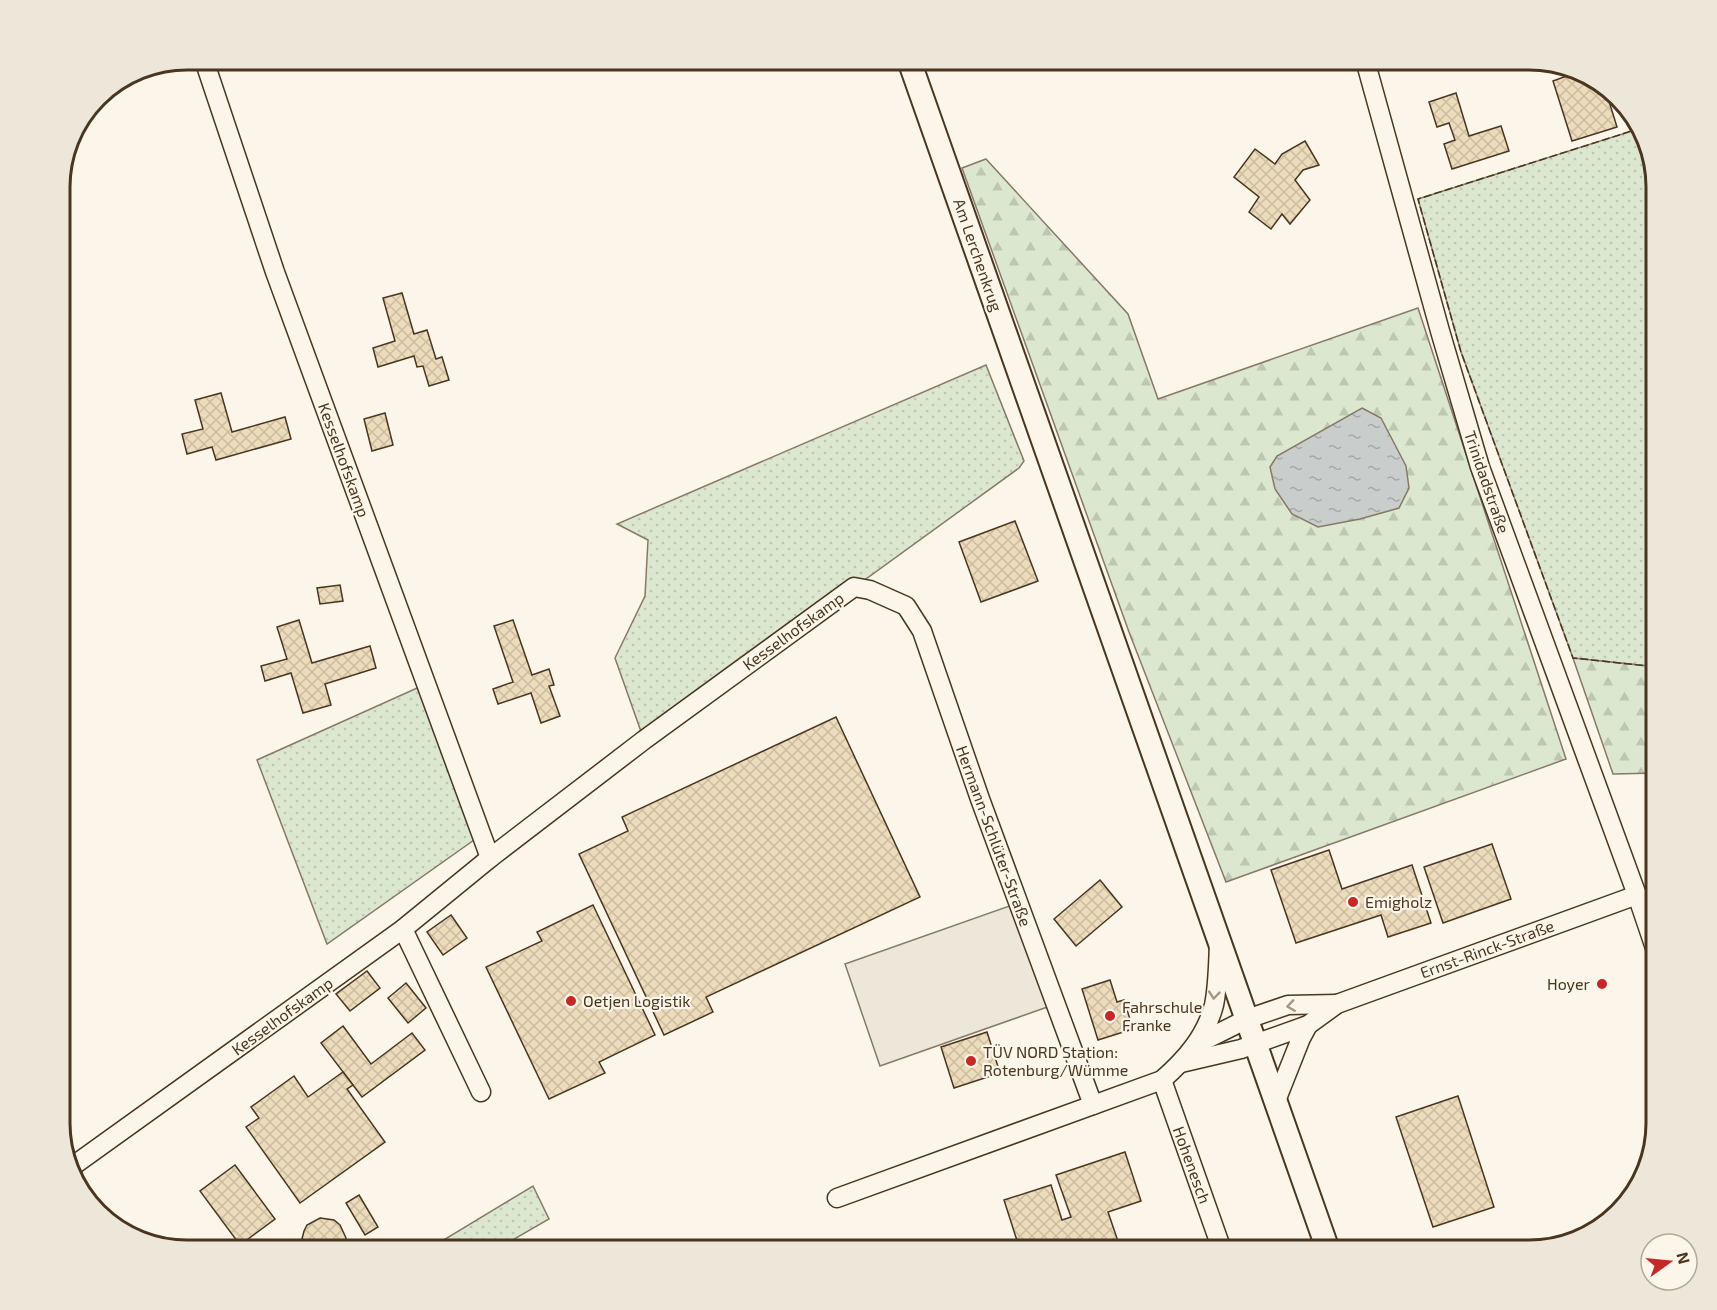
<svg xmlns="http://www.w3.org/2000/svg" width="1717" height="1310" viewBox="0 0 1717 1310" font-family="'Exo 2',sans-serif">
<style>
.grass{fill:url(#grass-dots);stroke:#887966;stroke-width:1.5}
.forest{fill:url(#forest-firs);stroke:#887966;stroke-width:1.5}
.parking{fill:#ede7d9;stroke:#887966;stroke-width:1.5}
.water{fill:url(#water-ripples);stroke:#887966;stroke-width:1.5}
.building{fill:url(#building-cross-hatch);stroke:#4a3520;stroke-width:1.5}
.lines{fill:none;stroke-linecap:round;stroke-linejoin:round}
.minor-casing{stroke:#4a3520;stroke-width:21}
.major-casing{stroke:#4a3520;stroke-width:26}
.minor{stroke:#fbf6e9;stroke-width:18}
.major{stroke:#fbf6e9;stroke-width:22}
.fence{stroke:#4a3520;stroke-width:1.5;stroke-dasharray:8 3;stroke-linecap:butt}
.oneway{stroke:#a29684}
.poi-dot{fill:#c62828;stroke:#fbf6e9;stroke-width:2}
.labels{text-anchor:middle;stroke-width:4.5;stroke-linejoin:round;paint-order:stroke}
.street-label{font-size:16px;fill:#4a3520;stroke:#fbf6e9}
.poi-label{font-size:16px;fill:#4a3520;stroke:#fbf6e9;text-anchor:start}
.rim{fill:none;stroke:#4a3520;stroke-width:3}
</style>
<defs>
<pattern id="grass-dots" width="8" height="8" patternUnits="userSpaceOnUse" patternTransform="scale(1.5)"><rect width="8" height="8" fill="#dce7d0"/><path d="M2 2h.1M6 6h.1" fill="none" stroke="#bec7b2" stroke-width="1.8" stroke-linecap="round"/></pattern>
<pattern id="forest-firs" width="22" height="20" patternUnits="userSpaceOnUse" patternTransform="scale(1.5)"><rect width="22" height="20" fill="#dce7d0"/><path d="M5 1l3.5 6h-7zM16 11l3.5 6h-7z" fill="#bec7b2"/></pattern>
<pattern id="water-ripples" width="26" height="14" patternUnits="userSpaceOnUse" patternTransform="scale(1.5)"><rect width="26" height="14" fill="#c9cecd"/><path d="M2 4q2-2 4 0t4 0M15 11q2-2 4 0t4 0" fill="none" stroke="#a5a8a6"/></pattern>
<pattern id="building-cross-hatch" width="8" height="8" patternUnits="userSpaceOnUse" patternTransform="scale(1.5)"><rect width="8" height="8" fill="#ecdcbc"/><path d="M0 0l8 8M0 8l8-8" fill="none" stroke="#ccbda1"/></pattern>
</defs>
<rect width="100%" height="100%" fill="#fbf6e9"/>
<g class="grass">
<polygon points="1641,128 1644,131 1657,187 1657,667 1573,658 1461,352 1418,199"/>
<polygon points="986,365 1024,461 1019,468 644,740 615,658 645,596 648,540 617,524"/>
<polygon points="426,684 481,835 327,944 257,760"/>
<polygon points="533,1186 549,1219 495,1250 427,1250"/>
</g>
<g class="forest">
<polygon points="986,159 1128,314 1158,399 1418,308 1566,759 1226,882 1129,632 962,168"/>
<polygon points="1573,658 1657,667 1657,773 1613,774"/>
</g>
<polygon class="parking" points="1018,903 1056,1004 880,1066 845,964"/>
<polygon class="water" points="1362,408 1381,418 1406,466 1409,488 1399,508 1360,519 1318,527 1292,514 1275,489 1270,467 1277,456"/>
<g class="building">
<polygon points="1254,60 1283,60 1257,69"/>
<polygon points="1572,74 1604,85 1617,127 1572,141 1553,81"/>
<polygon points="1456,93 1469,136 1501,126 1509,151 1452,169 1444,144 1455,140 1449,123 1437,127 1429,102"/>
<polygon points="1305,141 1319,165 1303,170 1295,180 1310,200 1290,224 1282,214 1271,229 1249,212 1259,197 1234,177 1255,149 1275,164 1282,154"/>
<polygon points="402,293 414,334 427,330 436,359 442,357 449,380 429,386 423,366 417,367 414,356 378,367 373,348 395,341 383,298"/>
<polygon points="221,393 232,432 285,417 291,439 216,460 212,447 187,454 182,434 203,429 195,400"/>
<polygon points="385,413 393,445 372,451 364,419"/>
<polygon points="1015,521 1038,581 981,602 959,542"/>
<polygon points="340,585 343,601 320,604 317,588"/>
<polygon points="299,620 312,663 370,646 376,668 325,684 331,705 303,713 291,673 265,681 261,666 287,659 277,627"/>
<polygon points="513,620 532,675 549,669 554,685 549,686 560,716 541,723 531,693 498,704 493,689 513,682 494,626"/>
<polygon points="836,717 920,897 706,997 713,1012 664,1035 579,854 628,831 622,817"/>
<polygon points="1492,844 1511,899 1443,923 1424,867"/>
<polygon points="1329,850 1342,889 1412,865 1431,923 1388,937 1381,915 1296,943 1271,870"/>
<polygon points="1100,880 1122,907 1076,946 1054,919"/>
<polygon points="593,905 655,1035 599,1062 605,1073 549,1099 486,967 542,941 537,932"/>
<polygon points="451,915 467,938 443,955 427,932"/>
<polygon points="367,971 380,988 350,1011 336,994"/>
<polygon points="1110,980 1117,1002 1124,1000 1133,1029 1098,1040 1082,989"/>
<polygon points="406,983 426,1008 408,1023 388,998"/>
<polygon points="343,1026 371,1064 412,1033 425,1050 362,1097 321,1043"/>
<polygon points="987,1032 1000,1073 954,1088 941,1047"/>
<polygon points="343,1072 353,1085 347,1089 385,1142 300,1203 246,1127 259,1118 251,1107 294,1076 308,1097"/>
<polygon points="1458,1096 1494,1207 1433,1227 1396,1117"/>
<polygon points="1125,1152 1141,1201 1108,1212 1121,1250 1020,1250 1004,1200 1051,1185 1062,1220 1071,1217 1056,1175"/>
<polygon points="235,1165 275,1219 240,1245 200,1191"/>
<polygon points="359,1195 378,1227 365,1235 346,1203"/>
<polygon points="320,1218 334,1220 340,1225 346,1238 343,1250 305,1250 302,1239 304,1231 307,1225"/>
<polygon points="733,1243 737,1250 719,1250"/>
</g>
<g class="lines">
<defs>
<g id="minor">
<polyline points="204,60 275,272 490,858"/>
<polyline points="1365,60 1440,331 1480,467 1637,895 1657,954"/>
<polyline points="403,929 481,1092"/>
<polyline points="1197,1044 1247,1019 1288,1005 1337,1004"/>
<polyline points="1181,1063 1241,1049 1308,1025 1337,1004 1637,895"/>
<polyline points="1162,1080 1222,1250"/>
<polyline points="1276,1101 1301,1038 1308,1025"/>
<polyline points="70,1168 403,929 490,858 644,740 854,587 870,590 906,606 922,631 980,799 1093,1105"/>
<path d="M837,1198L1162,1080C1186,1059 1206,1036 1214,1005C1218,986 1218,964 1219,944"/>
</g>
<polyline id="major" points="909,60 1328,1250"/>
</defs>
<use href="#minor" class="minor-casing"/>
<use href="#major" class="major-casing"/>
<use href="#minor" class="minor"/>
<use href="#major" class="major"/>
<polyline class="fence" points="1641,128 1418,199 1461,352 1573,658 1657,667"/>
</g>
<defs><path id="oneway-chevron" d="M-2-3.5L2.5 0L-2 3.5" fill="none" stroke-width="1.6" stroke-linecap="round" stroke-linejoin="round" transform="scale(1.5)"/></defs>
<g class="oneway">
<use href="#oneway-chevron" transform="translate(1214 995) rotate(96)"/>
<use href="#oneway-chevron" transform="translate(1291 1006) rotate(172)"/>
</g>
<g class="poi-dot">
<circle cx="1353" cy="902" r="6"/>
<circle cx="1602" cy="984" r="6"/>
<circle cx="571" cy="1001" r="6"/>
<circle cx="1110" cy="1016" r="6"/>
<circle cx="971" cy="1061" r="6"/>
</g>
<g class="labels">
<g class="street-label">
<text transform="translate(978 255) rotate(71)" y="6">Am Lerchenkrug</text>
<text transform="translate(344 460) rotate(70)" y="6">Kesselhofskamp</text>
<text transform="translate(1487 482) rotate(71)" y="6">Trinidadstraße</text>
<text transform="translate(793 631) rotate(-36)" y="6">Kesselhofskamp</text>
<text transform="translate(994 836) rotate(70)" y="6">Hermann-Schlüter-Straße</text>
<text transform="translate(1487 949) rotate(-20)" y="6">Ernst-Rinck-Straße</text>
<text transform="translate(282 1016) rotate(-36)" y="6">Kesselhofskamp</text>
<text transform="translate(1192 1165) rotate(70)" y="6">Hohenesch</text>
</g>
<g class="poi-label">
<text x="1365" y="908">Emigholz</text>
<text x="1590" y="990" text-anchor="end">Hoyer</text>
<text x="583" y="1007">Oetjen Logistik</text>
<text x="1122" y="1013">Fahrschule<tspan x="1122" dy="18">Franke</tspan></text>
<text x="983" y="1058">TÜV NORD Station:<tspan x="983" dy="18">Rotenburg/Wümme</tspan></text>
</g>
</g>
<path d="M0 0H1717V1310H0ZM187 70H1529A117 117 0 0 1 1646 187V1123A117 117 0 0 1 1529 1240H187A117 117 0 0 1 70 1123V187A117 117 0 0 1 187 70Z" fill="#ede7d9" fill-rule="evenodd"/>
<path class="rim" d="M187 70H1529A117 117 0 0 1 1646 187V1123A117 117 0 0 1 1529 1240H187A117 117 0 0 1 70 1123V187A117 117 0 0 1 187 70Z"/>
<g transform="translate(1669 1262) rotate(75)"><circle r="28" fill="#fbf6e9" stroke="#b4a999" stroke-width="1.5"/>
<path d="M0-4.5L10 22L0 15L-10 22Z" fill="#c62828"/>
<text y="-9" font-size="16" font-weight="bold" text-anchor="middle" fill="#4a3520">N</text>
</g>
</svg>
